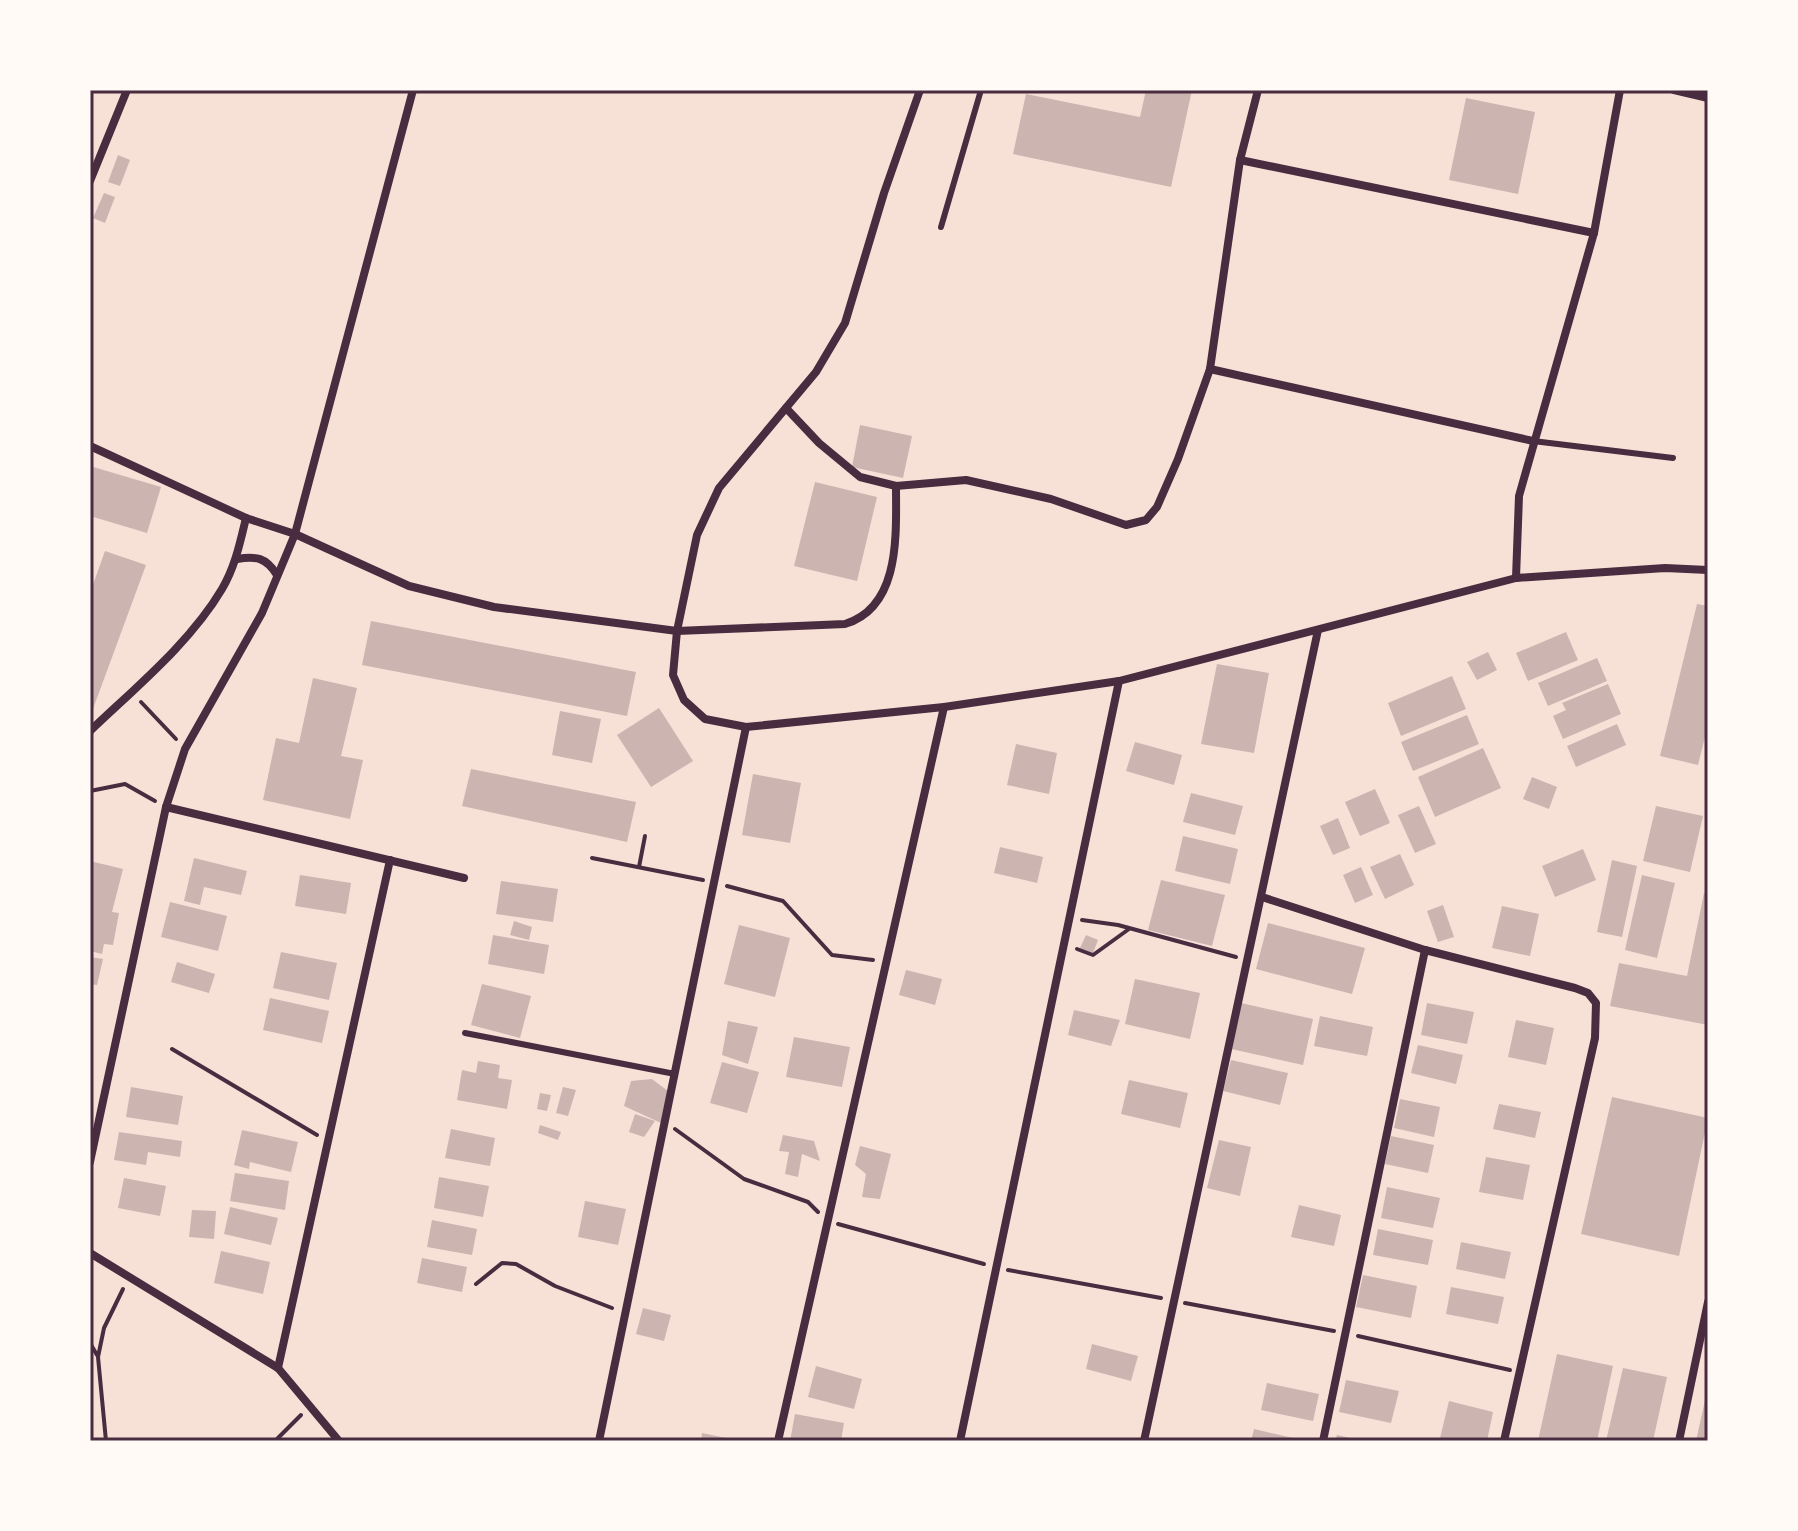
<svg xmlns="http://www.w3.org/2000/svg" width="1798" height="1531" viewBox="0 0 1798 1531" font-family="'Libre Baskerville',serif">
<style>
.building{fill:#ccb4b1}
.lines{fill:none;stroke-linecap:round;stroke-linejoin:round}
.path{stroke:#4a2c40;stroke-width:4}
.service{stroke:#4a2c40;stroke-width:6}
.minor{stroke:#4a2c40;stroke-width:8}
.neatline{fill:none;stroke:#4a2c40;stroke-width:3}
</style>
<rect width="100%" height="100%" fill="#f7e1d7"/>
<g class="building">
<polygon points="1146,90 1192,90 1171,187 1013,154 1026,94 1140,117"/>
<polygon points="1466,98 1535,112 1518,194 1449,180"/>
<polygon points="118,155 130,160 120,186 108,182"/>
<polygon points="104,193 115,197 105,223 93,218"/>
<polygon points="860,425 912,436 903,478 852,467"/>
<polygon points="90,466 161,487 147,533 90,516"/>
<polygon points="815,482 877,497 857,581 794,566"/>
<polygon points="105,551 146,565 90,717 90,593"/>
<polygon points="1697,604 1708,606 1708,725 1698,765 1660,756"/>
<polygon points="371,621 636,672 627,716 362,665"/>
<polygon points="1566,632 1578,660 1528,681 1516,653"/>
<polygon points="1488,652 1497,670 1477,680 1467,662"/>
<polygon points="1597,658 1607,681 1548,706 1538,683"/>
<polygon points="1217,664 1269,673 1254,753 1201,744"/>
<polygon points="1452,676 1466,709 1401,736 1388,703"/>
<polygon points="313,678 357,688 341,756 363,760 350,819 263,800 276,738 299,743"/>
<polygon points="1608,684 1621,714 1563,739 1553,716 1566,710 1562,703"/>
<polygon points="659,708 693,761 651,787 617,735"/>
<polygon points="560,711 601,719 592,763 552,755"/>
<polygon points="1467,715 1479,744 1413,771 1401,742"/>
<polygon points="1617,724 1626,745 1576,767 1567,746"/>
<polygon points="1135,742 1182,755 1174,785 1126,771"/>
<polygon points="1016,744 1057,753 1049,794 1007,785"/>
<polygon points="1483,748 1501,788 1435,817 1418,777"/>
<polygon points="471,769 636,802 627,842 462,806"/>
<polygon points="753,774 801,783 790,843 742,835"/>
<polygon points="1532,777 1557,787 1549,809 1523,799"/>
<polygon points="1375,789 1390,823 1360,836 1345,802"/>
<polygon points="1191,793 1243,806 1235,835 1183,822"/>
<polygon points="1419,806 1436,844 1415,853 1398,815"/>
<polygon points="1656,806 1703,816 1690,872 1643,861"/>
<polygon points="1338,818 1350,848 1333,855 1320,826"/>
<polygon points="1183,836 1238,849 1230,884 1175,871"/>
<polygon points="1000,847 1043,857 1037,883 994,873"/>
<polygon points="1583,849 1596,880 1555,897 1542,866"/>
<polygon points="1400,854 1414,885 1385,899 1370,867"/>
<polygon points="194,858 247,871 241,895 204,887 200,905 184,901"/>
<polygon points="1612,860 1637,866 1622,937 1597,932"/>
<polygon points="90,861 123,869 112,912 119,913 113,945 104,944 102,954 90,951 93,893 90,892"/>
<polygon points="1361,867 1373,895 1355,903 1343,875"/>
<polygon points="300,875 351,883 346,914 295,906"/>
<polygon points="1642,875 1675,883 1657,958 1625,950"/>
<polygon points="1161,880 1225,895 1212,946 1148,930"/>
<polygon points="501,881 558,889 553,922 496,914"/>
<polygon points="1704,893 1708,894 1708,1025 1610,1006 1619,963 1687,976"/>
<polygon points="170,902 227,916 218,951 161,937"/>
<polygon points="1443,905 1454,937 1438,942 1427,911"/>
<polygon points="1502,906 1539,914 1530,956 1492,948"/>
<polygon points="514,921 532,927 529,940 510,935"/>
<polygon points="1268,923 1365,948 1352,994 1256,969"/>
<polygon points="739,925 790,938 775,997 724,984"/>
<polygon points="493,935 549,945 544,974 488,964"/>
<polygon points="1086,935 1098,940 1093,953 1080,948"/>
<polygon points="281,952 337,963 329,1000 273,988"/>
<polygon points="90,957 103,959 97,985 90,984"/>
<polygon points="177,962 215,974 209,993 171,982"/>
<polygon points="906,970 942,979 935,1005 899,995"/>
<polygon points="1135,979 1200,993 1190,1039 1125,1024"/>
<polygon points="482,984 531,996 520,1038 471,1025"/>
<polygon points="270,998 329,1011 322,1043 263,1030"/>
<polygon points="1241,1003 1313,1019 1303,1065 1231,1049"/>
<polygon points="1427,1003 1474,1012 1467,1044 1421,1035"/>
<polygon points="1074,1010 1120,1020 1111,1046 1068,1035"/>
<polygon points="1320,1016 1373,1027 1367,1056 1314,1046"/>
<polygon points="1516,1020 1554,1028 1546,1065 1508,1057"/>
<polygon points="728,1021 758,1027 748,1064 722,1055"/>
<polygon points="794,1037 850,1047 842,1087 786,1077"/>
<polygon points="1418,1045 1463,1055 1456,1084 1411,1073"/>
<polygon points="1231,1060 1288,1073 1280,1105 1223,1091"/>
<polygon points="478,1061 500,1065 498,1078 512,1080 507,1109 457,1100 462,1070 476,1073"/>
<polygon points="722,1062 759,1072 747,1113 710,1103"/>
<polygon points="652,1079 668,1091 661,1123 624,1106 631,1081"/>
<polygon points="1129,1080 1188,1093 1180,1128 1121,1114"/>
<polygon points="131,1087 183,1096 178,1125 126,1117"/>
<polygon points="563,1087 576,1090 568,1116 556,1113"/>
<polygon points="540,1093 551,1095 547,1111 537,1109"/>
<polygon points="1612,1097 1708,1118 1679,1256 1581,1234"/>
<polygon points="1400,1099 1440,1107 1434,1137 1394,1128"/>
<polygon points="1499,1104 1541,1112 1535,1138 1493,1129"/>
<polygon points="635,1114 655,1121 644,1137 629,1132"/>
<polygon points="540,1125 561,1132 558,1140 538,1133"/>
<polygon points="451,1129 495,1138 490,1166 445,1158"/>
<polygon points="242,1130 298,1142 291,1172 250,1162 249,1169 234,1165"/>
<polygon points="119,1132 182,1141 180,1157 148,1152 146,1165 114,1160"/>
<polygon points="783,1135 814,1141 820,1161 802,1154 798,1177 785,1174 789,1152 779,1151"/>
<polygon points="1391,1136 1434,1145 1428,1173 1385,1164"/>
<polygon points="1219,1140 1251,1147 1240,1196 1207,1188"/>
<polygon points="860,1146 891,1154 880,1199 862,1197 866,1174 855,1165"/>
<polygon points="1486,1157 1530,1165 1523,1200 1479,1192"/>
<polygon points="235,1173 289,1181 285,1210 230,1201"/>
<polygon points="439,1177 489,1186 483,1217 434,1208"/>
<polygon points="124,1178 166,1186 160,1216 118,1208"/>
<polygon points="1387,1187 1440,1198 1433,1228 1381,1218"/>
<polygon points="585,1201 626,1209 618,1245 578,1237"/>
<polygon points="1299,1205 1341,1215 1334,1246 1291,1237"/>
<polygon points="230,1207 278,1218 271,1245 224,1234"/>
<polygon points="192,1210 216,1211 214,1239 189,1237"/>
<polygon points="432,1220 477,1229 472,1255 427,1247"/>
<polygon points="1378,1229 1433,1240 1428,1265 1373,1255"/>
<polygon points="1461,1242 1511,1252 1505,1279 1456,1269"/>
<polygon points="221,1251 270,1262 263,1294 214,1283"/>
<polygon points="422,1258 467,1267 462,1292 417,1283"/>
<polygon points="1363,1275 1417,1286 1411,1318 1356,1307"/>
<polygon points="1451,1287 1504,1297 1498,1324 1446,1314"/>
<polygon points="643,1308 671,1315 664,1341 636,1334"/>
<polygon points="1092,1344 1138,1356 1131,1381 1086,1369"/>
<polygon points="1557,1354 1613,1366 1597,1441 1538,1441"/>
<polygon points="816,1366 862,1379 854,1409 808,1397"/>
<polygon points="1623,1368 1667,1377 1653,1441 1606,1441"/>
<polygon points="1346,1380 1399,1391 1391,1423 1339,1412"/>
<polygon points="1267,1383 1319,1394 1313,1421 1261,1410"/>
<polygon points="1707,1391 1708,1441 1696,1441"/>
<polygon points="1449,1401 1493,1412 1487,1441 1440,1438"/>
<polygon points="795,1414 844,1423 841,1441 790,1441"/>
<polygon points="1254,1429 1302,1440 1302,1441 1251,1441"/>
<polygon points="702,1433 736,1440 735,1441 701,1441"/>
<polygon points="1337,1435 1359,1440 1359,1441 1335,1441"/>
</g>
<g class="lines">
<g class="path">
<polyline points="141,702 176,739"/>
<polyline points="90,791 125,784 155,801"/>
<polyline points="592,858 703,880"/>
<polyline points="639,867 645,836"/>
<polyline points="727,886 783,901 832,955 873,960"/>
<polyline points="1082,920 1118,925 1236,957"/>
<polyline points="1077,949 1093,955 1129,929"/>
<polyline points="172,1049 317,1135"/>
<polyline points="675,1129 744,1179 808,1202 818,1212"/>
<polyline points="838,1224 984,1264"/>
<polyline points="1008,1270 1161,1298"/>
<polyline points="476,1284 502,1263 516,1264 555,1286 612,1308"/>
<polyline points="1185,1303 1334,1331"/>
<polyline points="1358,1336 1510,1370"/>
<polyline points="90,1343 97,1355"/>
<polyline points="106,1441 98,1357 104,1328 123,1289"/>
<polyline points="275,1441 301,1415"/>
</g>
<g class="service">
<polyline points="941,227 981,90"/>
<polyline points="1533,441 1673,458"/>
<polyline points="465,1033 675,1074"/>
</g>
<g class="minor">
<polyline points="920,90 884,193 845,323 816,372 719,488 697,535 677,631 673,675 684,700 705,719 746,727 944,707 1119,681 1516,578 1665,568 1708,570"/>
<polyline points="1674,90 1708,98"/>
<polyline points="1240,160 1594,233"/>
<polyline points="90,181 127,90"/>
<polyline points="1210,369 1533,441"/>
<polyline points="786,408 819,443 860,477 896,486 966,480 1051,499 1126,525 1146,520 1157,507 1178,459 1210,369 1240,160 1258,90"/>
<path d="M90,446L246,518L295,534L409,586L494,607L677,631L845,624C901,607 896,534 896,486"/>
<path d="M237,559C256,556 266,557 277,575"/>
<polyline points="1516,578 1519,496 1594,233 1620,90"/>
<path d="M90,731C135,688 190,643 222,589C235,567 240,543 246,518"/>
<polyline points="166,807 464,878"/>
<polyline points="1262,897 1425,950 1575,988 1588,993 1596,1003 1595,1038 1504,1441"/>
<polyline points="90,1162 166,807 185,749 262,613 295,534 413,90"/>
<polyline points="90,1253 278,1368 339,1441"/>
<polyline points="278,1368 390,860"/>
<polyline points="599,1441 746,727"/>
<polyline points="778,1441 944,707"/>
<polyline points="960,1441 1119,681"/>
<polyline points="1144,1441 1318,630"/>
<polyline points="1323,1441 1425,950"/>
<polyline points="1679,1441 1708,1302"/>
</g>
</g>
<rect width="1798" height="1531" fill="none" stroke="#fffaf5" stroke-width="184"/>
<rect x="92" y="92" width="1614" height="1347" class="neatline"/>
</svg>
